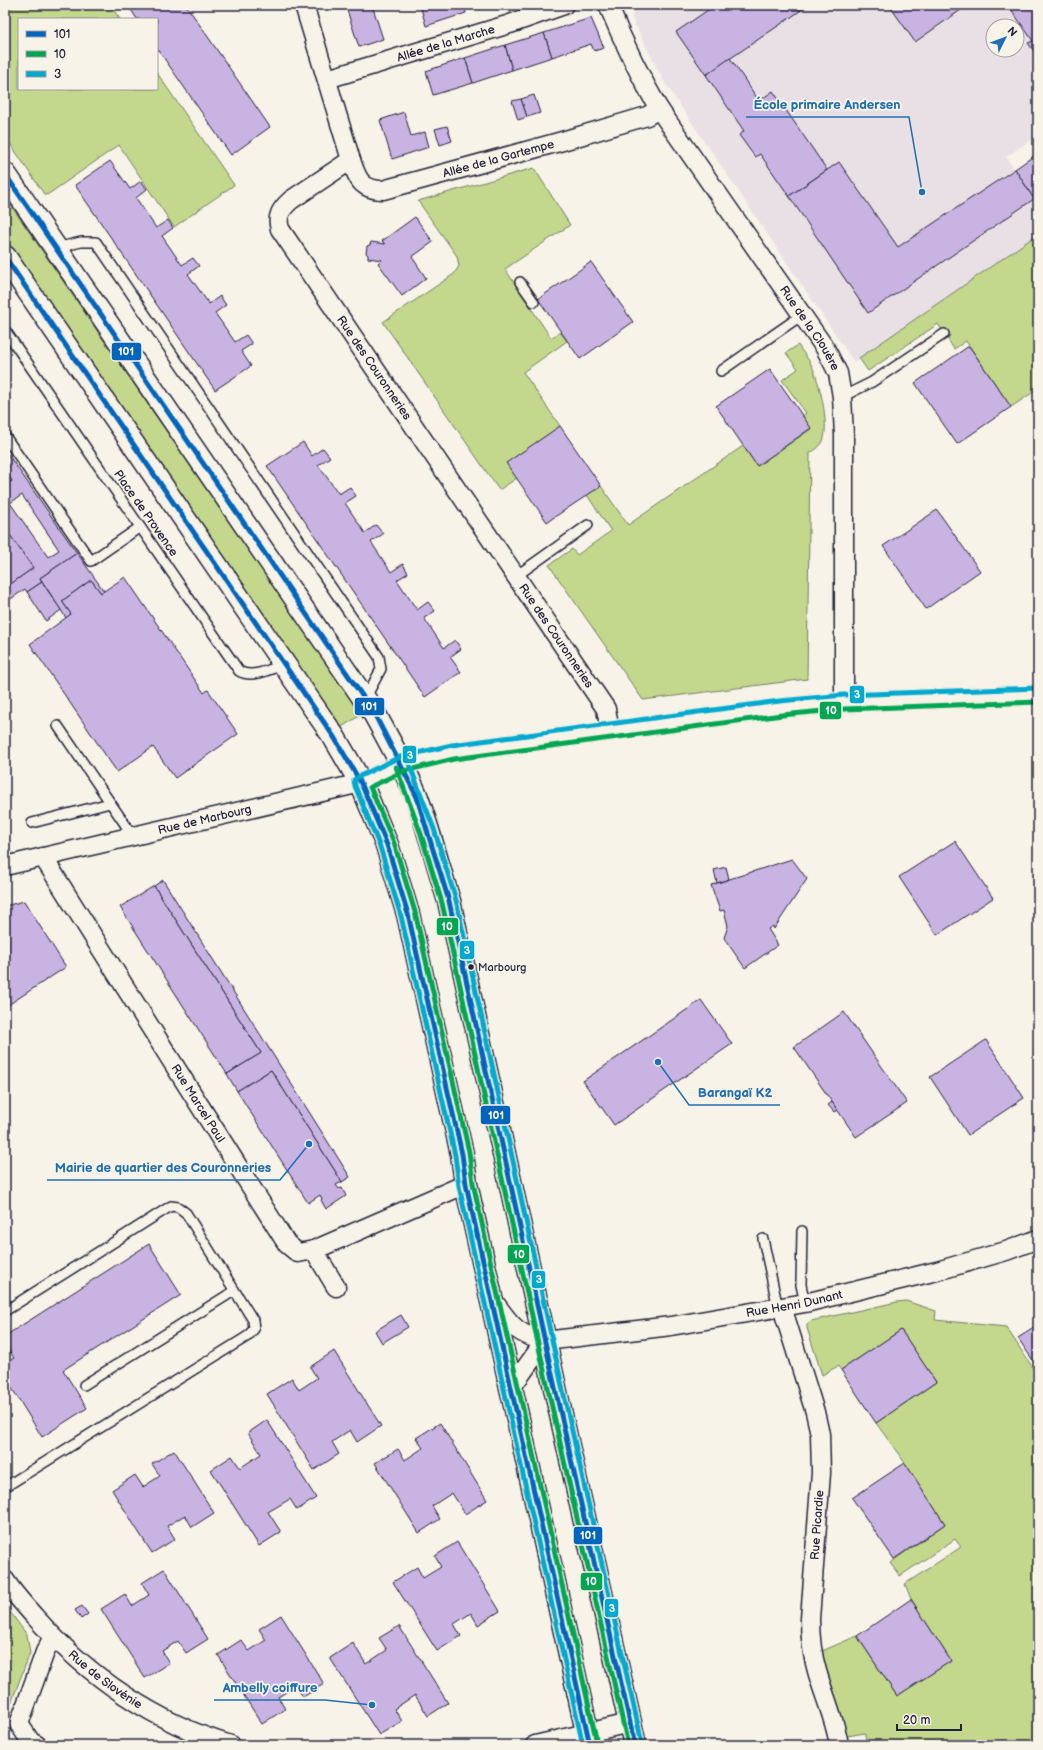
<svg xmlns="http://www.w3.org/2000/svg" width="1043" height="1750" viewBox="0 0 1043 1750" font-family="'Balsamiq Sans',sans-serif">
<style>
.built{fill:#e9e0e6;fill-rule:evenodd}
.green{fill:#c3d88d;stroke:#727d64}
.building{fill:#c9b3e3;stroke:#22223b;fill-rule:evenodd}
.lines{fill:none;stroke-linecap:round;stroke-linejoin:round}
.lane-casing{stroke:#22223b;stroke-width:12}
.street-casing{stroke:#22223b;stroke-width:21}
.secondary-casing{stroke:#22223b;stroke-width:25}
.lane{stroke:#f7f3e8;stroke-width:9}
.street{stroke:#f7f3e8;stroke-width:18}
.secondary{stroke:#f7f3e8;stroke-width:22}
.bus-1-casing{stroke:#f7f3e8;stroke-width:8}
.bus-2-casing{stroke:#f7f3e8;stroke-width:8}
.bus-3-casing{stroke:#f7f3e8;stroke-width:8}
.bus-1{stroke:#0065bd;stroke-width:5}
.bus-2{stroke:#00a651;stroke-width:5}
.bus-3{stroke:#00a9ce;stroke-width:5}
.bus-dot{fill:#22223b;stroke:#f7f3e8;stroke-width:1.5}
.labels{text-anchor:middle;stroke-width:3.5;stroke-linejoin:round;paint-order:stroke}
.bus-label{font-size:11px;fill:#22223b;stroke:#f7f3e8;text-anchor:start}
.street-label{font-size:12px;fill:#22223b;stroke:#f7f3e8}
.leader{fill:none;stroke:#1f6fb2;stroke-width:1.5}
.callout-dot{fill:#1f6fb2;stroke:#f7f3e8;stroke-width:1.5}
.callout-label{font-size:13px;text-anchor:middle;font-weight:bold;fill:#1f6fb2;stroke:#f7f3e8;stroke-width:3.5;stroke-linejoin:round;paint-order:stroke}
.line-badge{stroke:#f7f3e8;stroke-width:1.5}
.badge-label{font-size:11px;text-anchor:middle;font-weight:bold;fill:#fff}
</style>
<rect width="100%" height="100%" fill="#f7f3e8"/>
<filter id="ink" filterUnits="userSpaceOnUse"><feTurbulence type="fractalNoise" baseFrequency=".025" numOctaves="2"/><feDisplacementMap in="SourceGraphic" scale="8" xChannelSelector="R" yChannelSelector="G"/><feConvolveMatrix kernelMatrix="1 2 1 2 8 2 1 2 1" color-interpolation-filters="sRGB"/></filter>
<g filter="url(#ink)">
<path class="built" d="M634,5H1038V135L1006,157L1038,204V234L854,362L663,80L632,18ZM993,26H1017V50H993Z"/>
<g class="green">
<polygon points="5,5 110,5 120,19 19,19 19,89 157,89 157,73 234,185 174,227 119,145 47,195 44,194 5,136"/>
<polygon points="534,168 570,225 505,269 551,338 560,332 567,341 523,372 560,426 517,478 499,490 383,322 454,274 459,266 457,256 418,201"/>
<polygon points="5,197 347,693 361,715 340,728 5,241"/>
<polygon points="1038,234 1038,389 1011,407 966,341 954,349 938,324 868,371 859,358"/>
<path d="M798,345C802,352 808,358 812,366C819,381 830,424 823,441C820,447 815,450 810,453L807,679L643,700L549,565L572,549L577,555L611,531L587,495L601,486L628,525L743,446L757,466L811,429L803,416L806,413L782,380L798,369L786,353Z"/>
<polygon points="906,1301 936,1311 935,1320 1006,1327 1038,1376 1038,1745 866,1745 865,1733 847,1736 824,1666 822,1651 857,1636 897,1696 951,1661 911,1599 905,1584 961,1547 955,1539 900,1576 890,1563 945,1524 905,1463 876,1423 936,1382 901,1330 841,1370 838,1366 822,1375 807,1328 807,1324 811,1321 897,1302"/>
<polygon points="5,1605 27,1635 30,1653 5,1719"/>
</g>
<g class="building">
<polygon points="128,5 186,5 270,127 231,155 157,48 157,19 137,19"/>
<polygon points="353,5 372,5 383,39 359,47 346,7"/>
<polygon points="420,5 464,5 466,13 426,26"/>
<polygon points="715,5 796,5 800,11 706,75 676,32"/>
<polygon points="796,5 809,5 800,11"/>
<polygon points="889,5 968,5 915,42"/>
<polygon points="1008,5 1038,5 1038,57 1028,43 1033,41"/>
<polygon points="591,18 604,48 594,51 591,44 552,57 544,33"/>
<polygon points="544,33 552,57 512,70 505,45"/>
<polygon points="505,45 512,70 473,83 465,58"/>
<polygon points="465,58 473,83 433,95 426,71"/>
<polygon points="730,58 759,101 773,91 827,170 789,196 760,154 755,157 739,135 744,131 706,75"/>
<polygon points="534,95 540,113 527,117 521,99"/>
<polygon points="521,99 527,117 518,120 512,101"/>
<polygon points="404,112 411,136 425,132 429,147 392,159 380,120"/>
<polygon points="447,126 452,141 440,145 435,129"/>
<polygon points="1038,153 1038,196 1034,199 1015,169"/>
<polygon points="110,161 130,189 141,181 147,189 136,198 156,228 168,220 173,228 162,236 182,265 193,258 199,266 188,274 209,304 220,296 226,305 215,313 235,342 246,335 252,344 241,351 251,366 215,390 75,185"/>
<polygon points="839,162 898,247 1015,169 1034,199 868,313 789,196"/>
<polygon points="415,217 433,242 412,257 426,278 402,296 378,263 382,260 368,258 368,255 366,253 367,246 370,245 371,242 385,244 382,241"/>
<polygon points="591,262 633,322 580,359 538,299"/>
<polygon points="969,346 1011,407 957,444 915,383"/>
<polygon points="770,369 811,428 757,466 716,406"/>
<polygon points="560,426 601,486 547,522 506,463"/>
<polygon points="303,442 312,456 323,448 330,457 318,465 339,494 350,487 356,496 345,503 365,533 376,525 383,534 371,542 391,572 403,564 408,573 397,580 417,610 428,602 435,611 424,618 444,648 455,640 461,649 450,657 461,672 425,697 267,466"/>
<path d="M5,450L77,553L40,578L42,582L27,592L25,589L5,603V588L33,568L5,528V485L12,481L5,471ZM22,495L59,550L48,557L10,503Z"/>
<polygon points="5,471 12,481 5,485"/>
<polygon points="937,510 980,571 926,609 883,546"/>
<polygon points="5,528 33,568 5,588"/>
<polygon points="77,553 104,591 101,593 91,580 62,601 71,614 66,618 40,578"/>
<polygon points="125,577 204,693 208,690 238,734 175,778 153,747 117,772 30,644 71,614 62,601 91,580 101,593"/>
<polygon points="42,582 61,610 46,621 27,592"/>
<polygon points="955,841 993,898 937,935 899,877"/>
<polygon points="792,859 807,879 774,929 773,926 768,929 778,945 745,968 724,938 728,926 724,910 720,911 711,885"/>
<polygon points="726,867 729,879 717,883 714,870"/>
<polygon points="163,880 350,1177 342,1182 271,1070 237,1091 227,1074 261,1053 154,886"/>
<polygon points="154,886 261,1053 227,1074 120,907"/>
<polygon points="24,901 66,967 5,1007 5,906"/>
<polygon points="701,1000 732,1044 614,1125 583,1081"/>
<polygon points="844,1012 907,1103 856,1137 794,1047"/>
<polygon points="986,1040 1024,1098 968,1135 930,1077"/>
<polygon points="271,1070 342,1182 336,1185 339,1189 342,1188 346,1196 326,1209 321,1200 322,1199 320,1195 308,1203 237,1091"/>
<polygon points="832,1102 837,1110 834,1112 828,1105"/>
<polygon points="149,1244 181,1295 63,1370 87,1408 42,1437 5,1377 5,1363 14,1358 5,1344 5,1336"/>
<polygon points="401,1315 408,1327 382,1343 375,1331"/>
<polygon points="1035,1327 1038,1332 1038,1368 1018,1338"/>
<polygon points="901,1330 936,1382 876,1423 841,1370"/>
<polygon points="334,1351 381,1426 357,1442 350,1430 332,1442 339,1454 314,1470 267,1394 292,1378 299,1390 317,1378 310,1367"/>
<polygon points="267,1420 316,1498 297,1510 290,1499 268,1512 281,1532 259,1546 211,1470 232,1456 240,1468 261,1454 248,1433"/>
<polygon points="440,1423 487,1500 465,1514 452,1493 432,1506 440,1519 419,1533 375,1463 398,1449 405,1460 423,1448 416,1438"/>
<polygon points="174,1450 214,1513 192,1527 185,1515 167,1526 175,1539 152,1553 112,1490 135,1475 143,1487 160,1476 152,1464"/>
<polygon points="905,1463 945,1524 894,1559 852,1498"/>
<polygon points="457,1542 500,1611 478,1625 471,1613 454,1624 461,1636 437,1651 393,1582 417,1567 423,1578 441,1567 435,1556"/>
<polygon points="164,1569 208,1639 186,1653 178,1641 162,1651 169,1663 145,1678 101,1609 125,1594 132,1606 149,1595 142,1583"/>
<polygon points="911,1599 951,1661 897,1696 857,1636"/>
<polygon points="82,1606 88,1614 81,1619 75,1610"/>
<polygon points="281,1615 324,1684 303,1697 296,1686 278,1697 285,1709 262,1724 218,1655 241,1640 249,1651 266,1640 259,1629"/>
<polygon points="399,1626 448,1703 428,1716 415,1695 394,1709 402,1721 379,1735 330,1658 353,1643 366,1664 387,1650 379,1638"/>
</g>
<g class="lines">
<defs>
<g id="lane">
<polyline points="56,248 81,242 96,242 379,657 381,669 365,699"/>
<polyline points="520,282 534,302"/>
<path d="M5,330L239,671C251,679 272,669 284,664"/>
<polyline points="721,371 802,315"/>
<polyline points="842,397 872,382 944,334"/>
<polyline points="5,436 91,561 140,527"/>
<polyline points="516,576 588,525"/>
<polyline points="58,726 133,836"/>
<polyline points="32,823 110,803"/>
<polyline points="802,1231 801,1285 805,1303"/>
<polyline points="763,1239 778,1308"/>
<polyline points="5,1311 171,1206 178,1207 186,1213 253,1320 254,1329 248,1336 5,1487"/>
<polyline points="84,1385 234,1291"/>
</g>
<g id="street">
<path id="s1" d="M304,5L351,160L291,200C281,209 276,216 280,229L606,709L610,731"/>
<path id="s2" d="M608,5C623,41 639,75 659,109L825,348L838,373L842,397L844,435V702"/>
<path id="s3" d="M327,79L510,24L564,5"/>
<path id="s4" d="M351,160C357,178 361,190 383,190L559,142L647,116L659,109"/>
<path id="s5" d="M43,857L287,1244L298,1253L314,1250L466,1184"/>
<path id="s6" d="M5,866L361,783L402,764L453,752L781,708L844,702L1038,695"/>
<polyline points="314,1250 336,1287"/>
<path id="s7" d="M492,1299C510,1323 514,1334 545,1341L671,1326L805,1303L937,1271L1006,1251L1038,1239"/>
<path d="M782,1307L815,1412L820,1434L821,1473L810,1619C810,1637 812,1654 817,1671C824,1696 835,1719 839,1745"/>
<polyline points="511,1388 545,1341"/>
<path id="s8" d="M5,1580C14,1594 25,1606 36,1618C88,1676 155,1723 231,1745"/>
<polyline points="37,1745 31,1742 19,1724 45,1652 53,1637"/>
<polyline points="535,1745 630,1723"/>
</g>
<g id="secondary">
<path d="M5,174L374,713C389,740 404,767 416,795C429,830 438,865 449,901L557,1397L635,1745"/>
<polyline points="5,257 334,737 361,783 387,845 408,914 462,1154 466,1184 590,1745"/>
</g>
</defs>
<use href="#lane" class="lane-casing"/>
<use href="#street" class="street-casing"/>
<use href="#secondary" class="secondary-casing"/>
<use href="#lane" class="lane"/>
<use href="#street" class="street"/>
<use href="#secondary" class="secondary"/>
<defs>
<g id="bus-1">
<polyline points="5,174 374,713 416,795 449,901 557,1397 635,1745"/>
<polyline points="5,257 334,737 361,783 387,845 408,914 462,1154 466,1184 590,1745"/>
</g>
<g id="bus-2">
<polyline points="396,767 421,834 442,903 550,1398 628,1745"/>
<polyline points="597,1743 473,1183 469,1152 415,912 394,843 370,787 404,771 454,759 782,715 844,709 1038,702"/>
</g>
<g id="bus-3">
<polyline points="408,761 434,829 456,900 564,1395 642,1743"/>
<polyline points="583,1745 459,1186 455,1155 401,916 380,847 355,786 354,780 358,777 400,757 452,745 780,701 844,695 1038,688"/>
</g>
</defs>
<use href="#bus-1" class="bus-1-casing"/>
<use href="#bus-2" class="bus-2-casing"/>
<use href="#bus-3" class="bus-3-casing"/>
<use href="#bus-1" class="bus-1"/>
<use href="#bus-2" class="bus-2"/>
<use href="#bus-3" class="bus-3"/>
</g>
</g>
<circle class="bus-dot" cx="471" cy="967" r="3.5"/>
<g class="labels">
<g class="bus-label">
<text x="478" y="971">Marbourg</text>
</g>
<g class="street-label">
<text dy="4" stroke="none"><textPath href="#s3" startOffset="124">Allée de la Marche</textPath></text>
<text dy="4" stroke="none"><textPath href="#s4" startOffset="168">Allée de la Gartempe</textPath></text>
<text dy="4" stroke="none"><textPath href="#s2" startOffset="382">Rue de la Clouère</textPath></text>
<text dy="4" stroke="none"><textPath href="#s1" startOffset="435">Rue des Couronneries</textPath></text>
<text transform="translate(146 513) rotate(55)" y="4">Place de Provence</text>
<text dy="4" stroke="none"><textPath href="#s1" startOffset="759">Rue des Couronneries</textPath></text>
<text dy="4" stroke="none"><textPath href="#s6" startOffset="205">Rue de Marbourg</textPath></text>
<text dy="4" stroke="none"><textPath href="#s5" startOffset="291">Rue Marcel Paul</textPath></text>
<text dy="4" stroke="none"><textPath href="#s7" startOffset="322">Rue Henri Dunant</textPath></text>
<text transform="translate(817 1525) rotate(-86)" y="4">Rue Picardie</text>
<text dy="4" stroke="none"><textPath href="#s8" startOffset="142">Rue de Slovénie</textPath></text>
</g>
</g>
<path class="leader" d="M922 192L909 117H746M658 1062L689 1105H780M309 1144L280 1180H47M372 1705L325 1700H214"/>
<g class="callout-dot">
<circle cx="922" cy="192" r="4"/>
<circle cx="658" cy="1062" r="4"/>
<circle cx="309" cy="1144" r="4"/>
<circle cx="372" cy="1705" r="4"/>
</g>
<g class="callout-label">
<text x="827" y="109">École primaire Andersen</text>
<text x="735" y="1097">Barangaï K2</text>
<text x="163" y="1172">Mairie de quartier des Couronneries</text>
<text x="270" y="1692">Ambelly coiffure</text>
</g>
<g class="line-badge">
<rect x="111" y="342" width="31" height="19" rx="4" fill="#0065bd"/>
<rect x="849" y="685" width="16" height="19" rx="4" fill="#00a9ce"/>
<rect x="354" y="697" width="31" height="19" rx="4" fill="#0065bd"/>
<rect x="819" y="701" width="23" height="19" rx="4" fill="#00a651"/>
<rect x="402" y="745" width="15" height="19" rx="4" fill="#00a9ce"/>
<rect x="436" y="917" width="23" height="19" rx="4" fill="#00a651"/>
<rect x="459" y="940" width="16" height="20" rx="4" fill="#00a9ce"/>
<rect x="480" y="1105" width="31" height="20" rx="4" fill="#0065bd"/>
<rect x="507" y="1244" width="23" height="20" rx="4" fill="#00a651"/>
<rect x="531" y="1270" width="15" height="19" rx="4" fill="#00a9ce"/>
<rect x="573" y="1526" width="30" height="19" rx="4" fill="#0065bd"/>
<rect x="580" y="1572" width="23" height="19" rx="4" fill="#00a651"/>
<rect x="604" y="1598" width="15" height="20" rx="4" fill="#00a9ce"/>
</g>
<g class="badge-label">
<text x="126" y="355">101</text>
<text x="857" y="698">3</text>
<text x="369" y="710">101</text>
<text x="831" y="714">10</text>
<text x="410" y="759">3</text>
<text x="447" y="930">10</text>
<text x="467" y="954">3</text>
<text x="496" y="1119">101</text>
<text x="519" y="1258">10</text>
<text x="539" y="1283">3</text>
<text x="588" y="1539">101</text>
<text x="591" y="1585">10</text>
<text x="612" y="1612">3</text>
</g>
<rect width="1043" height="1750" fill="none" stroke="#f7f3e8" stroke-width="20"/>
<rect x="10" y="10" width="1023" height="1730" fill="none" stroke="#22223b" stroke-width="1.5" filter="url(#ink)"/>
<rect x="18" y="18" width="140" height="72" fill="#f7f3e8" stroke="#a29fa3"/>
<rect x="26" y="31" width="20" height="6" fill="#0065bd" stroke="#a29fa3"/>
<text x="54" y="38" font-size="12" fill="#22223b">101</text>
<rect x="26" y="51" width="20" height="6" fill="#00a651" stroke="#a29fa3"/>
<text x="54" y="58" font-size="12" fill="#22223b">10</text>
<rect x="26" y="71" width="20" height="6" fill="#00a9ce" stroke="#a29fa3"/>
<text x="54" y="78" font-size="12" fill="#22223b">3</text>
<g transform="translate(1005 38) rotate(48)"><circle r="19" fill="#f7f3e8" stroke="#a29fa3"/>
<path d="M0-3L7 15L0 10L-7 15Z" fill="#1f6fb2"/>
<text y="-6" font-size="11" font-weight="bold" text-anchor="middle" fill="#22223b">N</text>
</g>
<path d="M897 1724v6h64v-6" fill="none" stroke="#22223b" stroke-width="2"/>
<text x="903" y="1724" font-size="12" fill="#22223b" stroke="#f7f3e8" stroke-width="3" paint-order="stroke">20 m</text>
</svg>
